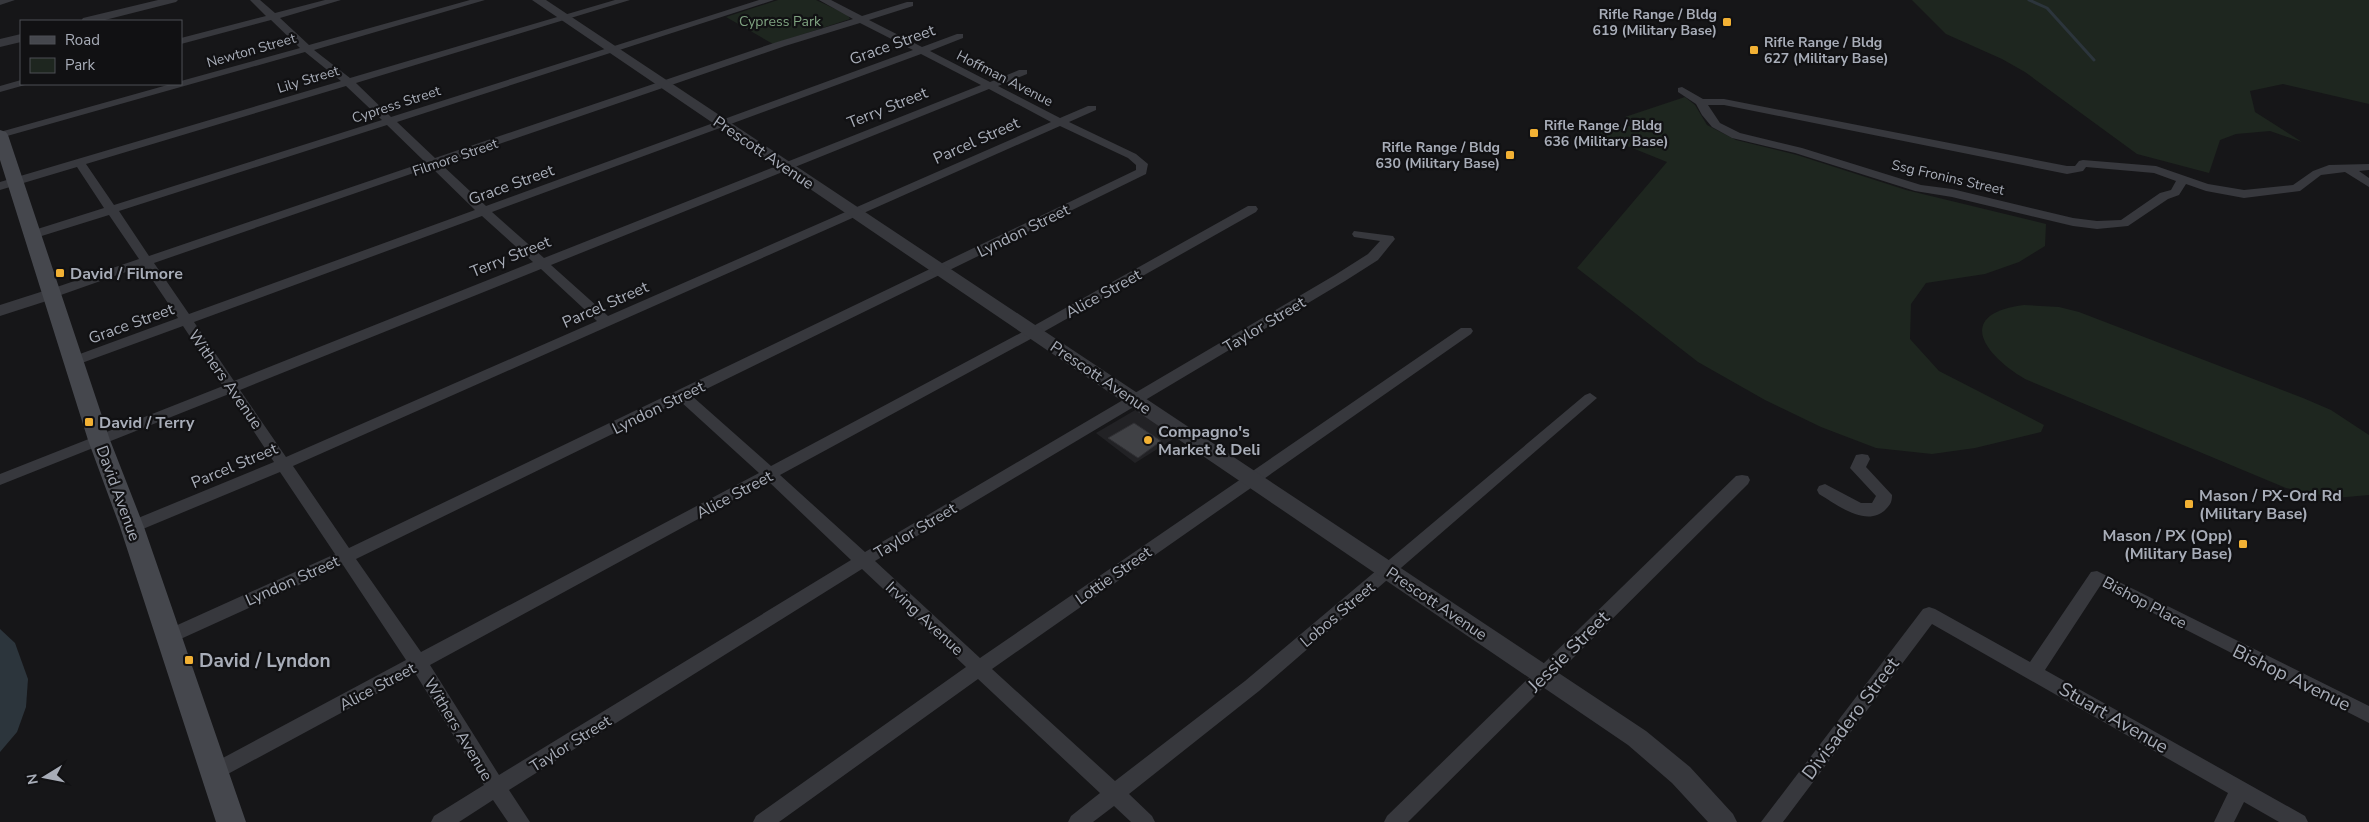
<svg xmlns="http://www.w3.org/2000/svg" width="2369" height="822" viewBox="0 0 2369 822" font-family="'Nunito Sans',sans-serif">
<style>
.built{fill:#222225}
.green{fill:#1e261f}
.water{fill:#2c353c}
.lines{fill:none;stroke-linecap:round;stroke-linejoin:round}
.stream{stroke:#2c353c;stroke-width:3}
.building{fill:#404145;stroke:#303034}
.minor{fill:#37383d;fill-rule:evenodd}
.tertiary{fill:#37383d;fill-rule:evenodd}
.secondary{fill:#45474d;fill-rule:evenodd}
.poi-dot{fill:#f2b134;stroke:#111113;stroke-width:2}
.labels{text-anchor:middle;stroke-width:4.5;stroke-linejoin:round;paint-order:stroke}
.far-poi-label{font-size:14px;font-weight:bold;fill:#a8adb8;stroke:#111113;text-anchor:end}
.far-park-label{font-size:14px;fill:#7fa381;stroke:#111113}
.far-street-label{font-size:14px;fill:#a8adb8;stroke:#111113}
.street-label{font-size:16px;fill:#a8adb8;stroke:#111113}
.poi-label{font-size:16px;font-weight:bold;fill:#a8adb8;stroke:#111113;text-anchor:start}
.near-street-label{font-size:19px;fill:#a8adb8;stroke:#111113}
.near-poi-label{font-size:19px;font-weight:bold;fill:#a8adb8;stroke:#111113;text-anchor:start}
</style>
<rect width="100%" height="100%" fill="#161618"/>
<polygon class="built" points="1137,409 1178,436 1135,463 1096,433"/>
<g class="green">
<polygon points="778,0 816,0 848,15 850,19 773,44 726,17"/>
<polygon points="1912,0 2369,0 2369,104 2283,84 2250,91 2255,112 2302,142 2270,131 2236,134 2220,140 2209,173 2137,154 2025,72 2002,59 1946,34"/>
<polygon points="1685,97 1695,105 1707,125 1736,140 1797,155 1906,190 2046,224 2045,246 2019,262 1985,274 1926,283 1911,304 1910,339 1939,371 2044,425 2041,432 1975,448 1932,454 1876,448 1821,427 1765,400 1698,362 1577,268 1667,162 1600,135 1602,128 1632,126 1625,117"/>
<path d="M2024,305L2059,307L2079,312L2303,398L2331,410L2369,435V495L2335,498L2286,488L2025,379C1984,355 1954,314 2024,305Z"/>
</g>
<polygon class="water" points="0,629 15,643 28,679 26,707 17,732 0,752"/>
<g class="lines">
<polyline class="stream" points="2029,0 2047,8 2094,60"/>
</g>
<polygon class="building" points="1134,423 1161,441 1138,458 1108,438"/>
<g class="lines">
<g class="minor">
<polygon points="0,0 15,0 0,5"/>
<path d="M250,0H260L275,13L325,0H341L280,18L309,45L470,0H485L314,50L350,78L615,0H630L356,83L391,117L759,0H774L397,122L435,158L777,42L853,19L819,0H831L862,16L907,2H913V6L869,20L922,47L957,34H963V38L930,51L990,82L1019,70H1027V74L998,86L1060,118L1088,106H1096V110L1069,122L1136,154L1148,164L1146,174L692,396L771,466L1028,329L1248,206H1256L1258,209L1256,212L1038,335L780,475L865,552L1335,275L1368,254L1380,241L1354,237L1352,234L1354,231L1393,236L1395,239L1378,260L1345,281L875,561L980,658L1461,328H1471L1473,331L1471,334L992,669L1115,781L1245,681L1585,395L1590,393L1597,398L1259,691L1129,794L1152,816L1155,822H1131L1114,806L1093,822H1068L1071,816L1100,793L978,679L779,822H753L756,816L966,667L862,569L509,790L530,822H508L493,800L459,822H431L434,816L484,785L415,673L213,782L206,779L203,773L206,767L406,660L343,565L174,642L168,644L162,642L159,637L162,632L335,554L280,472L138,531L132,533L126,531L124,527L126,523L274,462L229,394L0,485V474L223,386L183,326L79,364H69L67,361L69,358L178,318L143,266L58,296H48L46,293L48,290L139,259L109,215L32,239L26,235L28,232L104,208L77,167L0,190V182L341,81L305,52L0,138V132L171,84H181V81L300,48L271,20L181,44V38L266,16ZM860,23L913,50L486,206L441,164L785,46ZM921,54L981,85L544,258L492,212ZM346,86L382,120L114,205L86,164ZM989,89L1051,122L608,316L551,265ZM387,125L425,162L149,256L119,211ZM1060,126L1128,158L1136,165V170L349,548L293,466ZM431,167L475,210L189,314L154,263ZM482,216L533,262L234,381L194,322ZM541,269L597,321L286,457L240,390ZM680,401L759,473L421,652L356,559ZM768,481L851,560L499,775L430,665Z"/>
<polygon points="21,80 21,84 26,84 25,85 0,92 0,86"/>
<path d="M1682,87L1703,99H1724L2067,166H2075L2079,161L2083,160L2156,166L2208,184L2244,190L2293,185L2313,171L2329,165L2369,164V170L2359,171L2369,178V187L2345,172L2321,175L2300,191L2244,198L2206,191L2186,184L2179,195L2168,199L2128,226L2097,229L2073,226L1952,197L1915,191L1795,153L1732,138L1712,127L1702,115L1696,104L1678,92V88ZM1708,105H1724L2067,174L2083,171L2086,167L2154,173L2176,181L2171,190L2160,193L2121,220L2097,221L2073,218L1952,189L1921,185L1802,148L1740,133L1720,123Z"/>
<path d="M1862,454L1868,455L1870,459L1866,467L1892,495C1892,501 1891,504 1886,509C1867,529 1836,504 1819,494L1817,490L1819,486L1825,484L1861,503H1872L1876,496L1850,468L1856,455Z"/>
<polygon points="1742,475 1748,476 1750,480 1748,484 1408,822 1384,822 1387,816 1736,476"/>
<polygon points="2097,571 2369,706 2369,723 2100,586 2045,670 2305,816 2308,822 2279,822 2244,802 2234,822 2214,822 2228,793 1932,624 1783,822 1761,822 1923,609 1929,607 1935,609 2030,662 2091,572"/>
</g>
<g class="tertiary">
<polygon points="158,0 178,0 176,2 101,21 81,21 83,18"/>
<polygon points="532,0 546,0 1646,731 1690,767 1733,814 1737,822 1708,822 1672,783 1628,745"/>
<polygon points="21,34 21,42 0,47 0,39"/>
<polygon points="53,288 59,289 61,293 59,297 0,316 0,305"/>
</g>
<polygon class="secondary" points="0,130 6,132 8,135 110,440 144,527 246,822 216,822 120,527 88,440 0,160"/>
</g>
<g class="poi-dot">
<rect x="1722" y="17" width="10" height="10" rx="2.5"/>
<rect x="1749" y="45" width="10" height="10" rx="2.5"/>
<rect x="1529" y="128" width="10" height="10" rx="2.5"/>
<rect x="1505" y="150" width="10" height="10" rx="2.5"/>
<rect x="55" y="268" width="10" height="10" rx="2.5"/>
<rect x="84" y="417" width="10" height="10" rx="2.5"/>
<circle cx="1148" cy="440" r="5"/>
<rect x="2184" y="499" width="10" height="10" rx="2.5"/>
<rect x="2238" y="539" width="10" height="10" rx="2.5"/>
<rect x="184" y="655" width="10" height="10" rx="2.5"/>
</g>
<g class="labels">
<g class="far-poi-label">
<text x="1717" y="19">Rifle Range / Bldg<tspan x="1717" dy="16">619 (Military Base)</tspan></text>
<text x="1764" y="47" text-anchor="start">Rifle Range / Bldg<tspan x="1764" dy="16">627 (Military Base)</tspan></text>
<text x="1544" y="130" text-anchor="start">Rifle Range / Bldg<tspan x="1544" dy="16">636 (Military Base)</tspan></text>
<text x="1500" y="152">Rifle Range / Bldg<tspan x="1500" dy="16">630 (Military Base)</tspan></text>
</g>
<g class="far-park-label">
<text x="780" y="26">Cypress Park</text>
</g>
<g class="far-street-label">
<text transform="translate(251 50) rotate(-16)" y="5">Newton Street</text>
<text transform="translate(1005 78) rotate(27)" y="5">Hoffman Avenue</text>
<text transform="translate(308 79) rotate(-17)" y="5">Lily Street</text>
<text transform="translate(396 104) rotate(-18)" y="5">Cypress Street</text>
<text transform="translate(455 157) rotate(-19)" y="5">Filmore Street</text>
<text transform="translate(1948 177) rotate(13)" y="5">Ssg Fronins Street</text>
</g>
<g class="street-label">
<text transform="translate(892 44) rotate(-20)" y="6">Grace Street</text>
<text transform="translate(887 107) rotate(-22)" y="6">Terry Street</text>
<text transform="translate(976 140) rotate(-24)" y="6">Parcel Street</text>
<text transform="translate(764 152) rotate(34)" y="6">Prescott Avenue</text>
<text transform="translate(511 184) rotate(-20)" y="6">Grace Street</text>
<text transform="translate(1023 230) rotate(-26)" y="6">Lyndon Street</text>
<text transform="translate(510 256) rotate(-22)" y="6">Terry Street</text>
<text transform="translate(1103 293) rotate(-29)" y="6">Alice Street</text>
<text transform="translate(605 304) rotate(-24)" y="6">Parcel Street</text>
<text transform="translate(131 323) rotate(-20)" y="6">Grace Street</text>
<text transform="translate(1264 324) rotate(-31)" y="6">Taylor Street</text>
<text transform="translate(1101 377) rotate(34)" y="6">Prescott Avenue</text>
<text transform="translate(226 379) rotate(55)" y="6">Withers Avenue</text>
<text transform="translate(658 407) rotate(-26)" y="6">Lyndon Street</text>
<text transform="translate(234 465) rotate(-23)" y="6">Parcel Street</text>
<text transform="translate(119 493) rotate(70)" y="6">David Avenue</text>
<text transform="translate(734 494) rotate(-28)" y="6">Alice Street</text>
<text transform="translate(915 530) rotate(-31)" y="6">Taylor Street</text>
<text transform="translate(1113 575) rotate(-35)" y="6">Lottie Street</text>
<text transform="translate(292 580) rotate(-24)" y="6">Lyndon Street</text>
<text transform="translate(2145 602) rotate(28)" y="6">Bishop Place</text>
<text transform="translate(1437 603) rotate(34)" y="6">Prescott Avenue</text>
<text transform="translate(1337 614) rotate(-40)" y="6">Lobos Street</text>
<text transform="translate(925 618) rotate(43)" y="6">Irving Avenue</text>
<text transform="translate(377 686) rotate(-28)" y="6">Alice Street</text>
<text transform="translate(459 729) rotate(59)" y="6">Withers Avenue</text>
<text transform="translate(570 743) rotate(-32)" y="6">Taylor Street</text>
</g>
<g class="poi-label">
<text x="70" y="279">David / Filmore</text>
<text x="99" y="428">David / Terry</text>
<text x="1158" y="437">Compagno's<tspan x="1158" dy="18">Market &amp; Deli</tspan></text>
<text x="2199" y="501">Mason / PX-Ord Rd<tspan x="2199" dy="18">(Military Base)</tspan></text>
<text x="2233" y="541" text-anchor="end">Mason / PX (Opp)<tspan x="2233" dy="18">(Military Base)</tspan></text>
</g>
<g class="near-street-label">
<text transform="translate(1568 651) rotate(-45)" y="7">Jessie Street</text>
<text transform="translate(2292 677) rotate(26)" y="7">Bishop Avenue</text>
<text transform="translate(2114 717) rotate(30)" y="7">Stuart Avenue</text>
<text transform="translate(1850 718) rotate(-53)" y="7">Divisadero Street</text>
</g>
<g class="near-poi-label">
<text x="199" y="667">David / Lyndon</text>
</g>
</g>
<rect x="20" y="20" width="162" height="65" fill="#111113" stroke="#4d4f55"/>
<rect x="30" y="36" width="25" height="8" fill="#45474d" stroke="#4d4f55"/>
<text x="65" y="45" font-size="15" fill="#a8adb8">Road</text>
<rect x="30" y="58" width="25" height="15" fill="#1e261f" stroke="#4d4f55"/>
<text x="65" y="70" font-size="15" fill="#a8adb8">Park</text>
<g transform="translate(45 777) rotate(260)" stroke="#111113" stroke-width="4" paint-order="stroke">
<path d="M0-4L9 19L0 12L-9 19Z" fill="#a8adb8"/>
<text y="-8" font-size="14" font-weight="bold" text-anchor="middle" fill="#a8adb8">N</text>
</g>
</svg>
